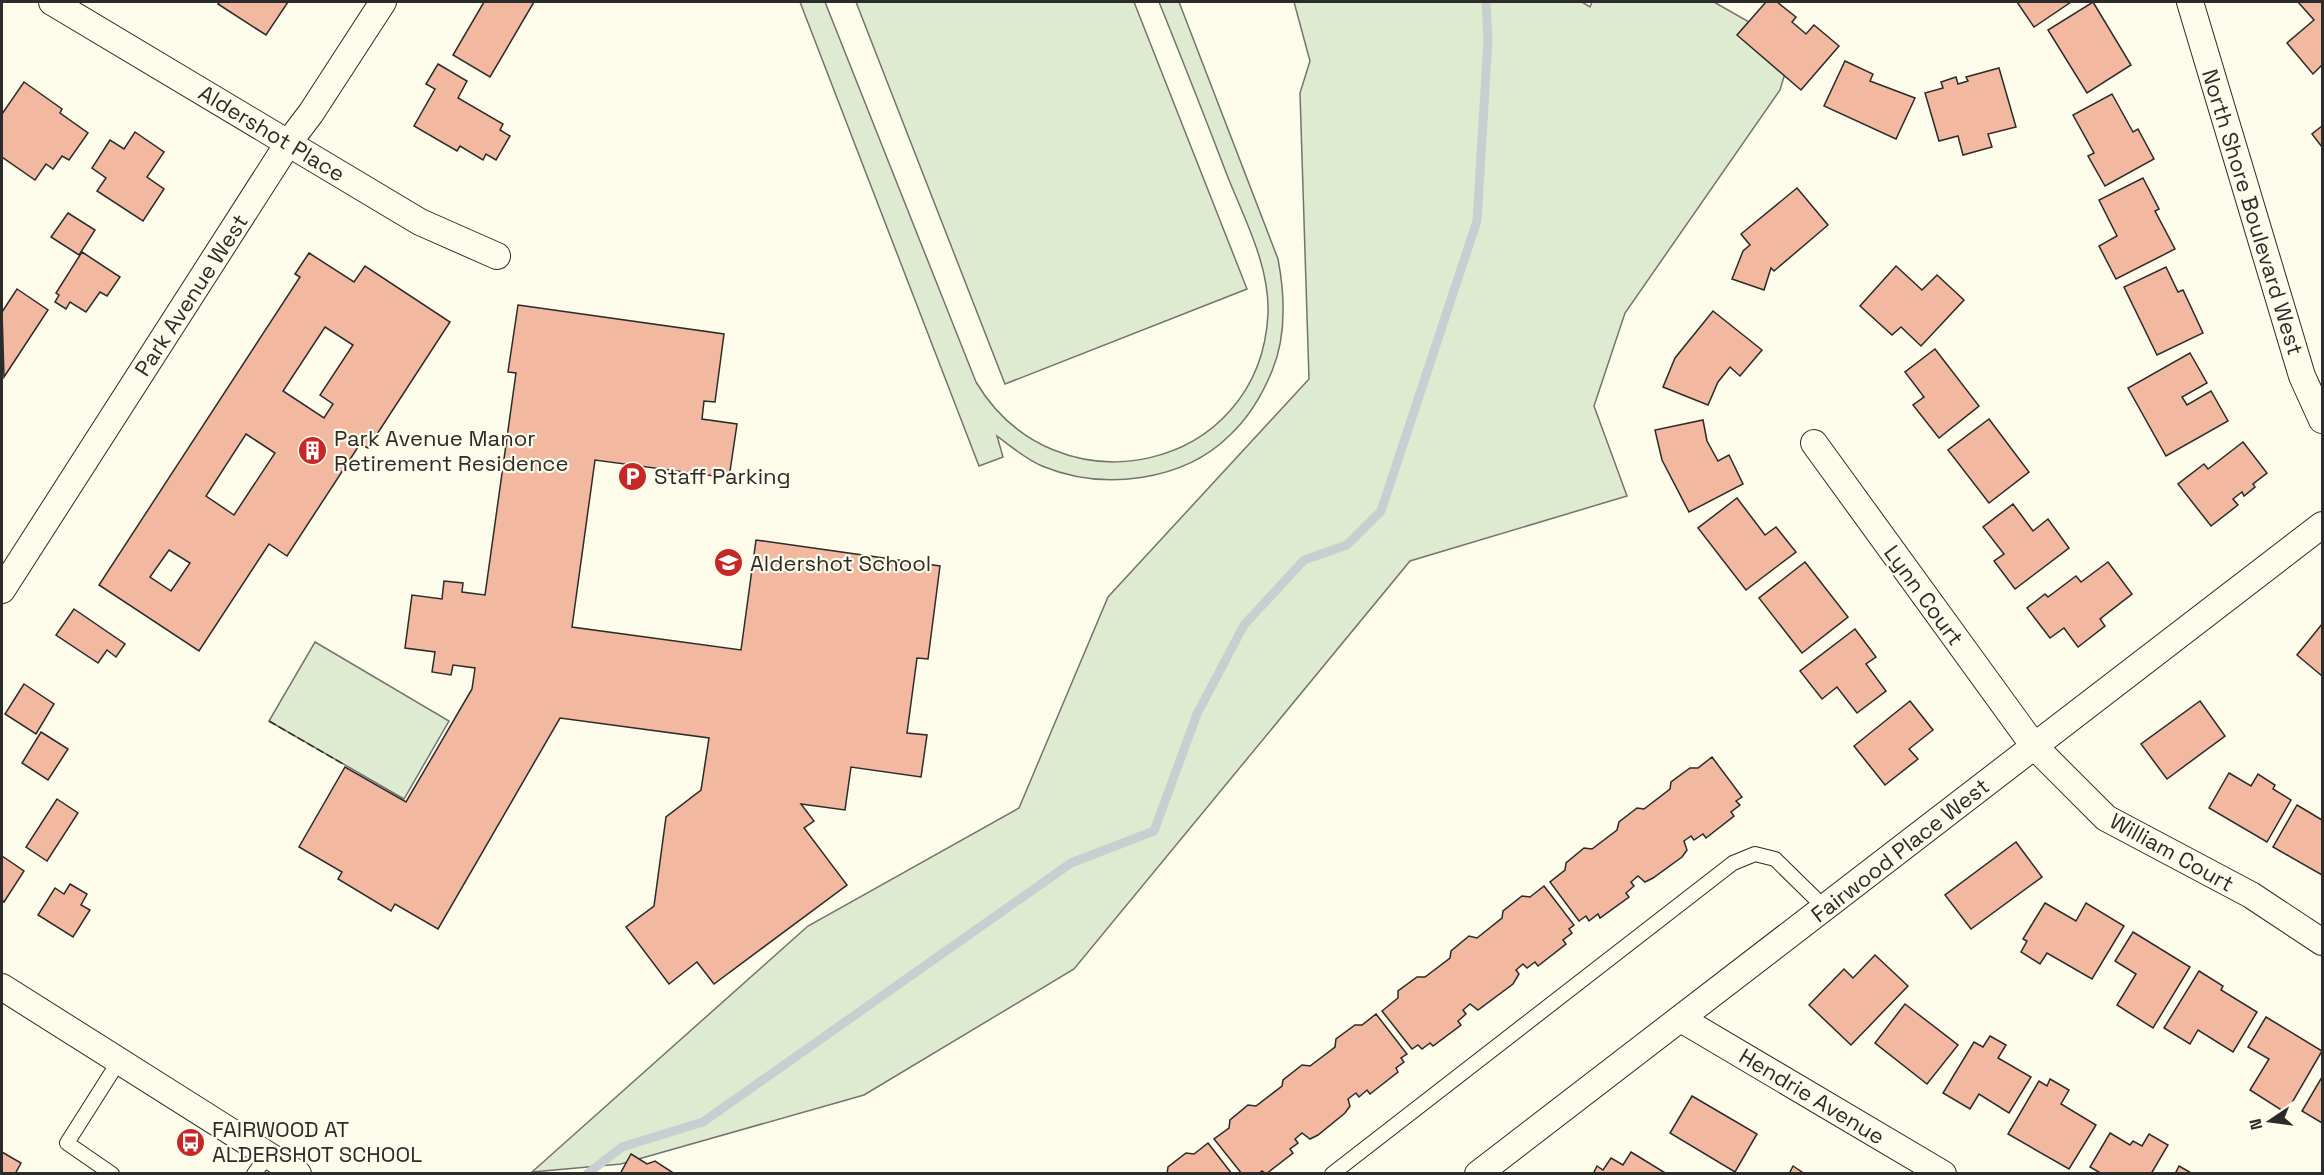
<svg xmlns="http://www.w3.org/2000/svg" width="2324" height="1175" viewBox="0 0 2324 1175" font-family="'Space Grotesk',sans-serif">
<style>
.green{fill:#deebd1;stroke:#74746e;stroke-width:1.5}
.lines{fill:none;stroke-linecap:round;stroke-linejoin:round}
.stream{stroke:#c7d0d0;stroke-width:9}
.building{fill:#f2b8a0;stroke:#2b2b2b;stroke-width:1.5;fill-rule:evenodd}
.lane-casing{stroke:#2b2b2b;stroke-width:16}
.street-casing{stroke:#2b2b2b;stroke-width:28}
.lane{stroke:#fdfbea;stroke-width:14}
.street{stroke:#fdfbea;stroke-width:26}
.fence{stroke:#2b2b2b;stroke-width:1.5;stroke-dasharray:8 3;stroke-linecap:butt}
.labels{text-anchor:middle;stroke-width:4.5;stroke-linejoin:round;paint-order:stroke}
.street-label{font-size:22px;fill:#2b2b2b;stroke:#fdfbea}
.poi-label{font-size:22px;fill:#2b2b2b;stroke:#fdfbea;text-anchor:start}
</style>
<rect width="100%" height="100%" fill="#fdfbea"/>
<g class="green">
<path d="M800,2H825L976,382C1056,516 1260,473 1268,314C1270,266 1244,218 1227,175C1205,117 1182,59 1159,2H1179L1278,259C1285,296 1287,335 1272,371C1263,393 1248,418 1230,435C1183,482 1102,491 1042,466C1026,459 1011,447 997,436L1003,457L979,466Z"/>
<polygon points="856,2 1134,2 1247,289 1005,384"/>
<polygon points="1294,2 1582,2 1590,7 1592,2 1714,2 1793,47 1780,90 1625,313 1594,406 1627,496 1410,561 1074,969 864,1095 621,1164 532,1172 808,926 1019,808 1108,597 1309,379 1300,93 1310,61"/>
<polygon points="315,642 449,721 404,799 269,721"/>
</g>
<g class="lines">
<polyline class="stream" points="587,1174 622,1147 703,1122 1071,863 1154,831 1197,714 1244,625 1304,560 1347,545 1381,511 1477,221 1488,40 1486,2"/>
</g>
<g class="building">
<polygon points="220,2 288,2 266,35 218,4"/>
<polygon points="484,2 534,2 490,77 453,55"/>
<polygon points="1766,2 1777,2 1796,17 1792,22 1806,34 1814,25 1839,46 1801,90 1737,35"/>
<polygon points="2017,2 2071,2 2034,27"/>
<polygon points="2093,2 2131,65 2087,93 2048,30"/>
<polygon points="2298,2 2322,2 2322,65 2313,74 2287,43 2314,20"/>
<polygon points="1845,61 1873,74 1870,81 1915,98 1896,139 1824,106"/>
<polygon points="438,64 467,81 458,98 503,124 500,130 510,136 496,160 486,154 483,160 460,146 457,151 414,126 435,89 426,84"/>
<polygon points="1999,68 2016,127 1988,134 1992,147 1963,155 1958,136 1939,141 1925,93 1943,88 1941,82 1956,77 1958,84 1968,81 1966,77"/>
<polygon points="24,82 62,109 60,113 88,133 69,160 62,156 53,169 46,164 35,180 2,157 2,114"/>
<polygon points="2112,94 2133,132 2138,129 2154,159 2105,186 2088,156 2094,153 2073,115"/>
<polygon points="2322,126 2322,147 2312,134"/>
<polygon points="135,132 164,152 147,177 164,189 143,221 97,191 106,178 92,168 110,140 124,149"/>
<polygon points="2143,178 2159,209 2155,211 2175,249 2116,279 2099,246 2117,236 2099,200"/>
<polygon points="1797,188 1828,225 1774,271 1771,268 1764,290 1732,279 1743,251 1750,245 1741,234"/>
<polygon points="68,213 95,230 79,255 51,237"/>
<polygon points="82,252 120,277 107,296 100,292 86,312 70,302 66,309 55,302 59,295 56,293"/>
<path d="M309,253L354,282L365,266L450,322L368,448L360,444L287,556L269,544L199,651L99,585L300,277L295,274ZM325,327L353,345L320,395L333,404L324,418L283,391ZM246,434L275,453L234,515L206,496ZM169,550L190,563L171,591L150,577Z"/>
<polygon points="1896,266 1922,290 1937,275 1964,300 1921,346 1901,327 1892,335 1860,306"/>
<polygon points="2166,267 2178,292 2183,290 2203,333 2157,355 2124,287"/>
<polygon points="17,289 48,310 4,377 2,312"/>
<polygon points="518,305 724,334 715,402 704,401 702,419 737,424 729,478 595,460 572,627 741,650 756,540 940,566 928,659 917,658 907,733 927,735 921,777 851,767 845,810 801,804 814,821 804,828 847,885 714,984 697,962 669,984 626,927 654,906 666,817 701,790 709,738 560,718 438,929 395,904 391,911 338,879 342,872 299,847 345,767 406,802 472,689 475,668 453,665 451,675 432,672 435,652 405,648 412,595 442,599 444,581 463,583 462,592 485,595 516,373 508,372"/>
<polygon points="1713,311 1762,350 1740,376 1730,367 1718,382 1708,405 1663,387 1675,358"/>
<polygon points="1935,349 1979,406 1939,438 1913,405 1924,397 1905,372"/>
<polygon points="2190,353 2207,383 2182,397 2187,405 2211,391 2228,421 2166,456 2128,388"/>
<polygon points="1989,419 2029,472 1989,503 1948,450"/>
<polygon points="1703,420 1707,441 1718,461 1729,455 1743,484 1689,512 1662,460 1655,430"/>
<polygon points="2243,442 2267,473 2253,484 2255,487 2244,496 2242,492 2233,499 2238,505 2211,526 2178,484 2204,464 2208,469"/>
<polygon points="1737,498 1765,535 1776,527 1796,552 1746,590 1698,528"/>
<polygon points="2013,504 2033,531 2048,519 2069,548 2015,589 1994,561 2004,554 1983,527"/>
<polygon points="1805,562 1848,617 1802,653 1759,598"/>
<polygon points="2108,562 2132,594 2100,619 2105,626 2078,647 2064,628 2050,638 2027,608 2045,594 2048,597 2076,576 2081,582"/>
<polygon points="74,609 125,644 116,657 107,650 98,663 56,635"/>
<polygon points="2322,624 2322,676 2297,655"/>
<polygon points="1855,629 1876,657 1866,664 1886,691 1857,713 1837,687 1822,699 1800,671"/>
<polygon points="24,684 54,704 36,734 5,714"/>
<polygon points="1910,701 1933,730 1909,749 1918,759 1885,785 1854,746"/>
<polygon points="2200,701 2225,736 2167,779 2141,744"/>
<polygon points="41,732 68,749 48,780 22,763"/>
<polygon points="1712,757 1742,797 1736,801 1740,805 1731,812 1734,816 1706,838 1703,834 1694,840 1691,836 1684,841 1687,850 1682,857 1653,878 1645,882 1638,876 1631,882 1634,886 1626,893 1629,897 1600,918 1598,914 1589,921 1586,916 1579,921 1550,882 1565,870 1566,863 1584,848 1592,849 1617,830 1619,822 1637,808 1644,809 1670,789 1671,782 1690,768 1698,768"/>
<polygon points="2229,773 2251,786 2258,774 2275,785 2273,789 2291,800 2267,842 2209,808"/>
<polygon points="57,799 78,813 47,861 26,847"/>
<polygon points="2297,805 2322,820 2322,875 2273,847"/>
<polygon points="2016,842 2042,877 1971,929 1945,895"/>
<polygon points="2,856 24,871 4,902 2,900"/>
<polygon points="70,884 87,894 81,905 90,910 73,937 38,915 55,888 64,894"/>
<polygon points="1544,886 1574,925 1569,929 1572,933 1563,940 1566,944 1538,966 1535,962 1527,968 1523,964 1516,970 1519,974 1513,984 1478,1010 1470,1004 1463,1010 1466,1014 1458,1021 1461,1025 1433,1046 1430,1043 1422,1049 1418,1045 1412,1049 1382,1011 1398,998 1398,991 1417,977 1425,977 1450,958 1451,951 1469,936 1477,938 1502,918 1503,911 1522,896 1530,897"/>
<polygon points="2045,903 2076,921 2086,903 2124,926 2092,979 2047,953 2040,964 2021,952 2027,941 2023,939"/>
<polygon points="2133,932 2190,967 2153,1028 2117,1005 2136,974 2115,961"/>
<polygon points="1875,955 1908,986 1851,1045 1809,1005 1844,969 1853,978"/>
<polygon points="2199,971 2223,986 2221,990 2257,1012 2233,1052 2198,1030 2190,1044 2164,1028"/>
<polygon points="1905,1004 1958,1045 1927,1084 1875,1043"/>
<polygon points="1376,1014 1407,1054 1401,1058 1404,1062 1396,1068 1398,1072 1370,1094 1367,1090 1359,1097 1356,1093 1348,1099 1350,1106 1345,1113 1318,1135 1310,1139 1302,1133 1295,1139 1298,1143 1290,1149 1293,1153 1266,1174 1262,1171 1258,1174 1242,1174 1214,1139 1229,1128 1230,1120 1248,1105 1256,1106 1282,1086 1283,1080 1302,1065 1310,1066 1335,1047 1336,1039 1355,1025 1362,1025"/>
<polygon points="2266,1017 2322,1051 2286,1113 2250,1090 2269,1059 2248,1047"/>
<polygon points="1990,1036 2006,1045 1998,1058 2031,1077 2009,1113 1979,1094 1970,1109 1943,1093 1974,1042 1983,1047"/>
<polygon points="2322,1077 2322,1123 2302,1111"/>
<polygon points="2050,1079 2069,1090 2061,1104 2096,1125 2069,1169 2008,1134 2039,1081 2047,1086"/>
<polygon points="1692,1096 1757,1134 1735,1172 1670,1133"/>
<polygon points="2110,1133 2130,1145 2133,1141 2142,1146 2149,1134 2168,1145 2151,1174 2102,1174 2090,1167"/>
<polygon points="1208,1143 1232,1174 1167,1174 1168,1167 1186,1153 1194,1154"/>
<polygon points="2,1152 21,1163 15,1174 2,1174"/>
<polygon points="1631,1152 1667,1174 1593,1174 1597,1166 1603,1170 1611,1158 1623,1165"/>
<polygon points="631,1154 647,1164 655,1161 675,1174 620,1174"/>
<polygon points="1793,1166 1805,1174 1789,1174"/>
<polygon points="2179,1166 2193,1174 2175,1174"/>
</g>
<g class="lines">
<defs>
<g id="lane">
<polyline points="112,1174 67,1143 119,1061"/>
<polyline points="254,1174 268,1155"/>
<polyline points="1332,1174 1733,863 1755,854 1775,859 1825,908"/>
</g>
<g id="street">
<polyline points="52,2 420,222 497,256"/>
<polyline points="2190,2 2302,376 2322,420"/>
<polyline points="1814,443 2034,746 2106,818 2251,895 2322,942"/>
<polyline points="2,590 289,142 311,113 383,2"/>
<polyline points="2,987 298,1174"/>
<polyline points="1681,1019 1943,1174"/>
<polyline points="1478,1174 2322,525"/>
</g>
</defs>
<use href="#lane" class="lane-casing"/>
<use href="#street" class="street-casing"/>
<use href="#lane" class="lane"/>
<use href="#street" class="street"/>
<polyline class="fence" points="269,721 343,764"/>
</g>
<defs>
<symbol id="building-disc" viewBox="-11 -11 22 22"><circle r="9.5" fill="#c62828" stroke="#fdfbea"/><path d="M-4-6H4V6H1V3H-1V6H-4ZM-2.5-4.3h1.7v1.8h-1.7ZM.8-4.3h1.7v1.8H.8ZM-2.5-1h1.7V.8h-1.7ZM.8-1h1.7V.8H.8Z" fill="#fff"/></symbol>
<symbol id="parking-disc" viewBox="-11 -11 22 22"><circle r="9.5" fill="#c62828" stroke="#fdfbea"/><path d="M-3.5-5.5H1a3.5 3.5 0 0 1 0 7H-1V5.5H-3.5ZM-1-3.4V-.6H.8a1.4 1.4 0 0 0 0-2.8Z" fill="#fff"/></symbol>
<symbol id="school-disc" viewBox="-11 -11 22 22"><circle r="9.5" fill="#c62828" stroke="#fdfbea"/><path d="M0-5L7-2L0 1L-7-2ZM-4 1L0 2.5L4 1V4Q0 6-4 4Z" fill="#fff"/></symbol>
<symbol id="bus-disc" viewBox="-11 -11 22 22"><circle r="9.5" fill="#c62828" stroke="#fdfbea"/><path d="M-5-6H5V4H4V6H2V4H-2V6H-4V4H-5ZM-3.5-4V0h7V-4ZM-3.5 1.2v1.5H-2V1.2ZM2 1.2v1.5H3.5V1.2Z" fill="#fff"/></symbol>
</defs>
<g fill-rule="evenodd">
<use href="#building-disc" x="296" y="434" width="33" height="33"/>
<use href="#parking-disc" x="616" y="460" width="33" height="33"/>
<use href="#school-disc" x="712" y="546" width="33" height="33"/>
<use href="#bus-disc" x="174" y="1126" width="33" height="33"/>
</g>
<g class="labels">
<g class="street-label">
<text transform="translate(272 133) rotate(31)" y="8">Aldershot Place</text>
<text transform="translate(2253 212) rotate(73)" y="8">North Shore Boulevard West</text>
<text transform="translate(191 295) rotate(-57)" y="8">Park Avenue West</text>
<text transform="translate(1924 595) rotate(54)" y="8">Lynn Court</text>
<text transform="translate(1900 850) rotate(-38)" y="8">Fairwood Place West</text>
<text transform="translate(2172 852) rotate(29)" y="8">William Court</text>
<text transform="translate(1812 1096) rotate(31)" y="8">Hendrie Avenue</text>
</g>
<g class="poi-label">
<text x="334" y="446">Park Avenue Manor<tspan x="334" dy="25">Retirement Residence</tspan></text>
<text x="654" y="484">Staff Parking</text>
<text x="750" y="571">Aldershot School</text>
<text x="212" y="1137">FAIRWOOD AT<tspan x="212" dy="25">ALDERSHOT SCHOOL</tspan></text>
</g>
</g>
<rect width="2324" height="1175" fill="none" stroke="#2b2b2b" stroke-width="6"/>
<g transform="translate(2270 1121) rotate(257)" stroke="#fdfbea" stroke-width="4.5" paint-order="stroke">
<path d="M0-4.5L10 22L0 15L-10 22Z" fill="#2b2b2b"/>
<text y="-9" font-size="16" font-weight="bold" text-anchor="middle" fill="#2b2b2b">N</text>
</g>
</svg>
